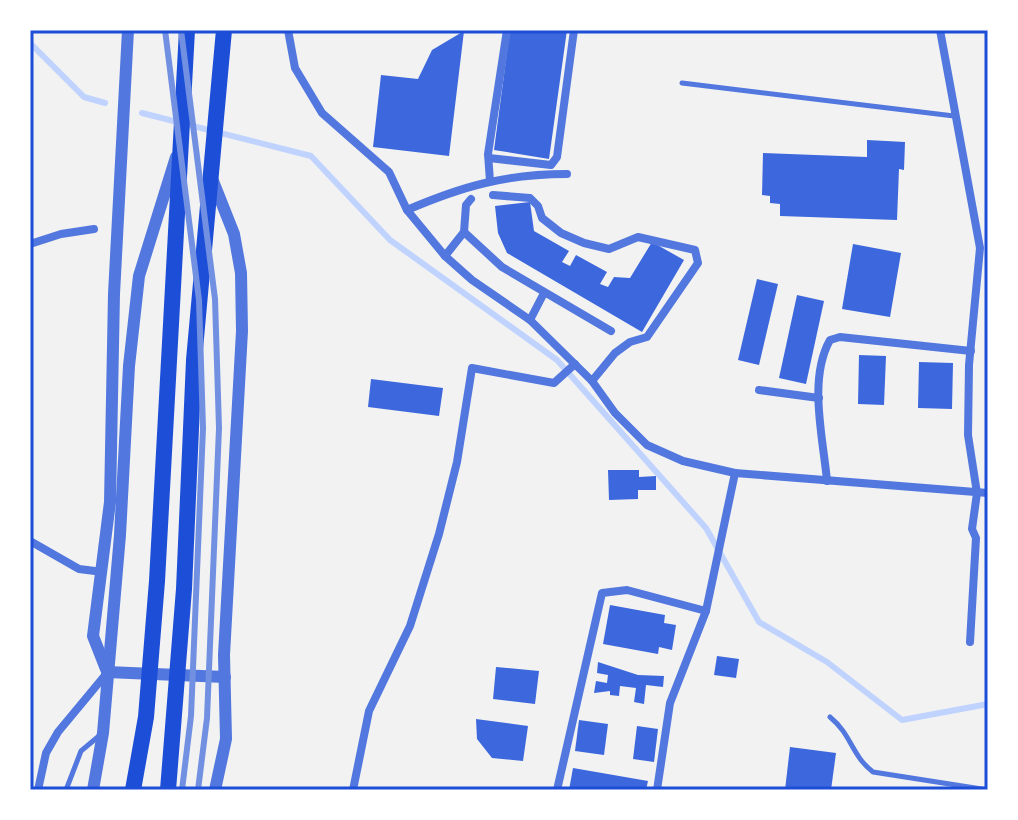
<svg xmlns="http://www.w3.org/2000/svg" width="1018" height="820" viewBox="0 0 1018 820" font-family="Mulish,sans-serif">
<style>
.lines{fill:none;stroke-linecap:round;stroke-linejoin:round}
.stream{stroke:#bfd3fe;stroke-width:6}
.building{fill:#3d67dc}
.service{stroke:#5277de;stroke-width:5}
.minor{stroke:#5277de;stroke-width:8}
.tertiary{stroke:#5277de;stroke-width:12}
.trunk{stroke:#1d4ed8;stroke-width:16}
.rail{stroke:#7290e2;stroke-width:6}
.neatline{fill:none;stroke:#1d4ed8;stroke-width:3}
</style>
<rect width="100%" height="100%" fill="#f2f2f2"/>
<g class="lines">
<g class="stream">
<polyline points="30,43 84,97 105,103"/>
<polyline points="142,113 311,156 390,240 557,360 706,528 759,622 827,662 902,720 988,704"/>
</g>
</g>
<g class="building">
<polygon points="510,30 567,30 549,159 494,150"/>
<polygon points="464,31 449,156 373,147 381,75 418,79 432,50"/>
<polygon points="867,140 905,142 904,170 899,169 897,220 780,216 780,204 770,203 770,196 762,195 763,153 867,157"/>
<polygon points="530,202 534,231 569,251 562,262 570,266 576,255 607,272 600,284 608,287 614,277 630,278 652,242 684,260 642,332 507,253 498,233 495,206"/>
<polygon points="853,244 901,253 890,317 842,309"/>
<polygon points="757,279 778,284 759,365 738,360"/>
<polygon points="797,295 824,301 806,384 779,378"/>
<polygon points="859,355 886,356 884,405 858,404"/>
<polygon points="919,362 953,363 952,409 918,408"/>
<polygon points="371,379 443,388 439,416 368,407"/>
<polygon points="608,470 639,470 639,477 656,476 656,490 638,490 638,499 609,500"/>
<polygon points="610,605 665,615 664,623 676,625 672,650 659,647 658,654 603,644"/>
<polygon points="717,656 739,659 736,678 714,675"/>
<polygon points="598,662 638,675 664,676 663,687 646,685 644,704 634,702 636,688 620,686 619,696 610,695 610,691 594,693 596,681 607,683 608,675 597,673"/>
<polygon points="496,667 539,671 535,704 493,699"/>
<polygon points="476,719 528,726 523,761 492,758 477,739"/>
<polygon points="579,720 608,724 604,755 575,751"/>
<polygon points="637,726 658,729 654,762 633,759"/>
<polygon points="790,747 836,753 831,790 785,790"/>
<polygon points="573,768 648,781 646,790 569,790"/>
</g>
<g class="lines">
<g class="service">
<polyline points="682,83 954,116"/>
<path d="M830,717C852,735 851,755 873,772L988,790"/>
<polyline points="66,790 81,751 99,736"/>
</g>
<g class="minor">
<polyline points="288,30 295,68 322,113 389,172 407,210 445,256 472,280 530,320 592,381 615,413 647,445 683,461 735,473 706,611 670,703 657,790"/>
<polyline points="940,30 980,248 969,365 968,435 977,493 972,529 976,538 970,642"/>
<polyline points="489,158 551,165 557,157 574,30"/>
<polyline points="490,181 488,154 507,30"/>
<polyline points="493,195 530,198 538,206 542,218 561,233 584,243 609,249 638,237 695,250 698,263 647,337 630,342 615,353 592,381"/>
<path d="M407,210C463,186 506,174 567,174"/>
<polyline points="464,232 466,205 471,199"/>
<polyline points="30,244 61,234 94,229"/>
<polyline points="445,256 464,232 502,267 611,331"/>
<polyline points="530,320 544,293"/>
<polyline points="759,390 819,398"/>
<polyline points="735,473 988,493"/>
<path d="M827,481C823,437 808,379 830,340L840,337L971,351"/>
<polyline points="30,541 79,569 103,572"/>
<polyline points="38,790 46,753 58,732 107,673"/>
<polyline points="353,790 369,711 410,626 439,534 457,462 472,368 554,383 575,364"/>
<polyline points="557,790 602,593 627,590 706,611"/>
</g>
<g class="tertiary">
<polyline points="211,176 234,234 241,273 242,331 224,655 226,739 215,790"/>
<polyline points="106,669 93,636 110,502 114,294 128,30"/>
<polyline points="107,672 225,677"/>
<polyline points="93,790 103,733 120,535 129,366 139,276 176,157"/>
</g>
<g class="trunk">
<polyline points="133,790 146,717 157,581 187,30"/>
<polyline points="168,790 184,589 194,360 224,30"/>
</g>
<g class="rail">
<polyline points="165,30 199,300 203,428 191,716 182,790"/>
<polyline points="181,30 215,299 219,428 207,718 198,790"/>
</g>
</g>
<rect width="1018" height="820" fill="none" stroke="#ffffff" stroke-width="64"/>
<rect x="32" y="32" width="954" height="756" class="neatline"/>
</svg>
